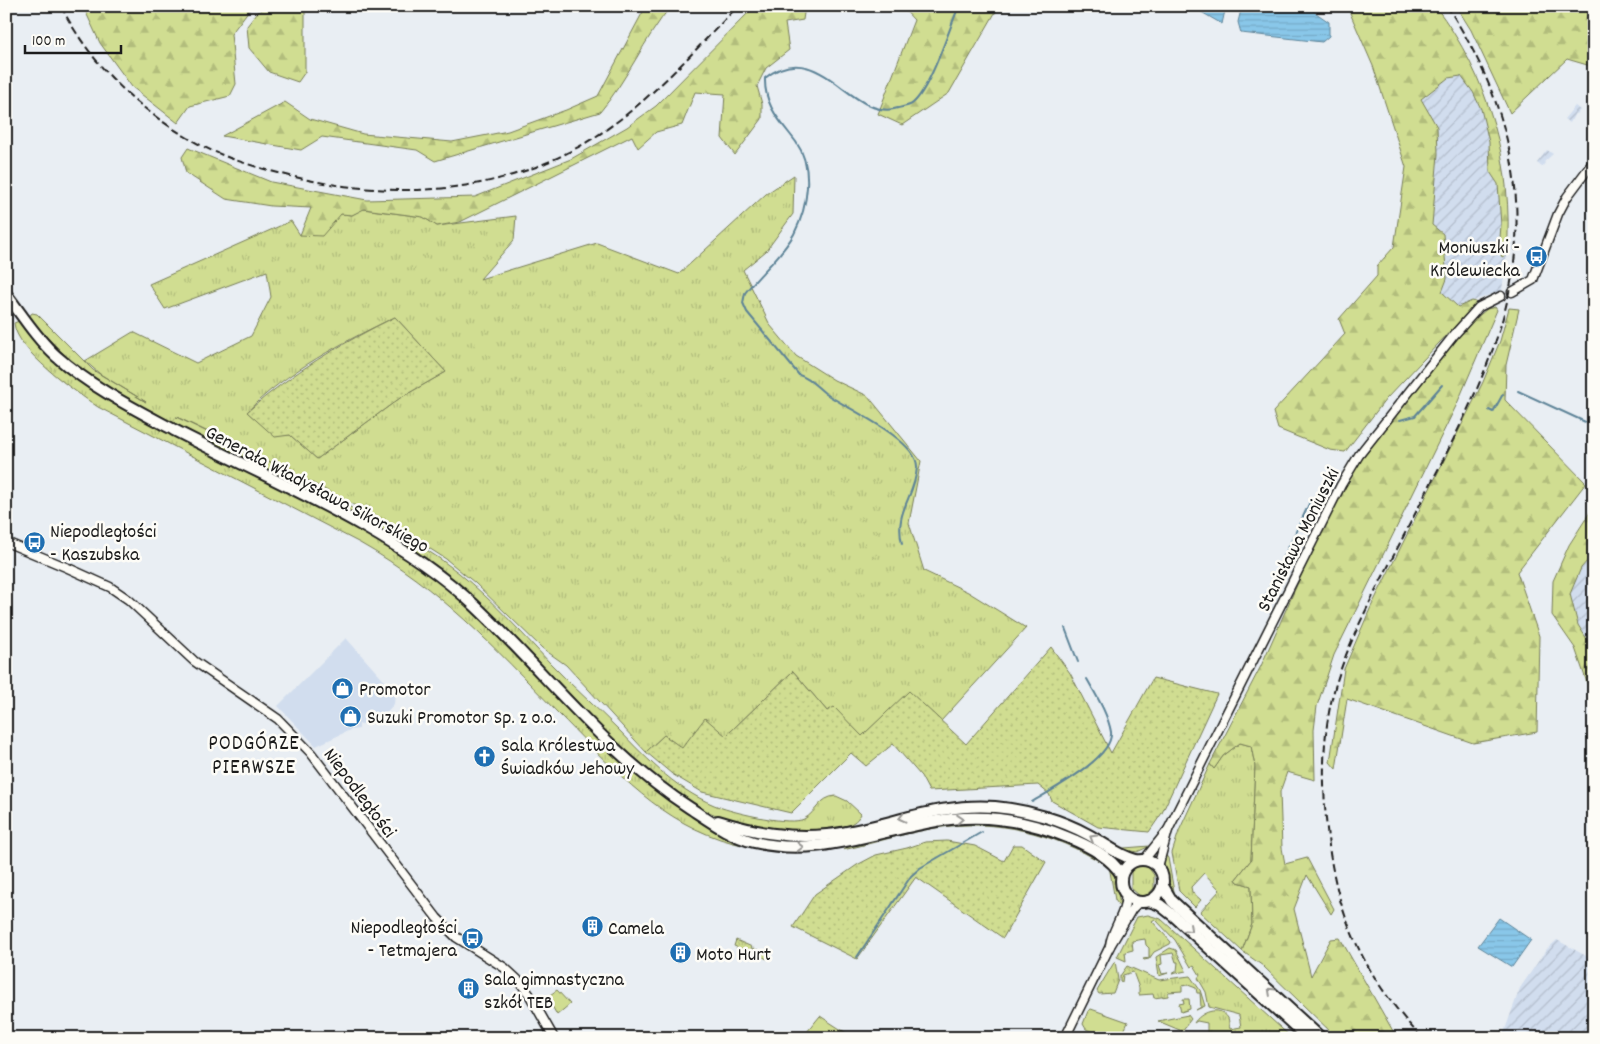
<svg xmlns="http://www.w3.org/2000/svg" width="1600" height="1044" viewBox="0 0 1600 1044" font-family="Dekko,sans-serif">
<style>
.built{fill:#d1ddee}
.industrial{fill:url(#industrial-furrows)}
.grass{fill:url(#grass-tufts);stroke:#767c56;fill-rule:evenodd}
.forest{fill:url(#forest-firs);stroke:#767c56}
.park{fill:#d0dd91;stroke:#767c56}
.garden{fill:url(#garden-dots);stroke:#767c56}
.water{fill:url(#water-rules);stroke:#5d8397}
.lines{fill:none;stroke-linecap:round;stroke-linejoin:round}
.stream{stroke:#5d8397;stroke-width:2}
.minor-casing{stroke:#1c1c1c;stroke-width:11}
.major-casing{stroke:#1c1c1c;stroke-width:14}
.minor{stroke:#fdfcf7;stroke-width:8}
.major{stroke:#fdfcf7;stroke-width:10}
.rail{stroke:#1c1c1c;stroke-width:2;stroke-dasharray:8 4;stroke-linecap:butt}
.oneway{stroke:#989794}
.labels{text-anchor:middle;stroke-width:5;stroke-linejoin:round;paint-order:stroke}
.poi-label{font-size:20px;fill:#1c1c1c;stroke:#fdfcf7;text-anchor:start}
.street-label{font-size:20px;fill:#1c1c1c;stroke:#fdfcf7}
.neighbourhood-label{font-size:21px;letter-spacing:1px;fill:#1c1c1c;stroke:#fdfcf7}
</style>
<defs>
<pattern id="industrial-furrows" width="10" height="10" patternUnits="userSpaceOnUse" patternTransform="scale(1.25)"><rect width="10" height="10" fill="#d1ddee"/><path d="M-1 1l2-2M0 10L10 0M9 11l2-2" fill="none" stroke="#b3bdcc"/></pattern>
<pattern id="grass-tufts" width="24" height="20" patternUnits="userSpaceOnUse" patternTransform="scale(1.25)"><rect width="24" height="20" fill="#d0dd91"/><path d="M3 7l-1-3M5 7V3M7 7l1-3M15 17l-1-3M17 17v-4M19 17l1-3" fill="none" stroke="#b2bd7c"/></pattern>
<pattern id="forest-firs" width="22" height="20" patternUnits="userSpaceOnUse" patternTransform="scale(1.25)"><rect width="22" height="20" fill="#d0dd91"/><path d="M5 1l3.5 6h-7zM16 11l3.5 6h-7z" fill="#b2bd7c"/></pattern>
<pattern id="garden-dots" width="8" height="8" patternUnits="userSpaceOnUse" patternTransform="scale(1.25)"><rect width="8" height="8" fill="#d0dd91"/><path d="M2 2h.1M6 6h.1" fill="none" stroke="#b2bd7c" stroke-width="1.8" stroke-linecap="round"/></pattern>
<pattern id="water-rules" width="6" height="5" patternUnits="userSpaceOnUse" patternTransform="scale(1.25)"><rect width="6" height="5" fill="#89c7e9"/><path d="M0 2.5h6" fill="none" stroke="#76aac7"/></pattern>
</defs>
<rect width="100%" height="100%" fill="#e9eef3"/>
<filter id="ink" filterUnits="userSpaceOnUse"><feTurbulence type="fractalNoise" baseFrequency=".02" numOctaves="2"/><feDisplacementMap in="SourceGraphic" scale="10" xChannelSelector="R" yChannelSelector="G"/><feConvolveMatrix kernelMatrix="1 2 1 2 8 2 1 2 1" color-interpolation-filters="sRGB"/></filter>
<g filter="url(#ink)">
<polygon class="built" points="346,638 395,693 394,704 377,723 359,724 359,729 350,730 316,746 278,706"/>
<g class="industrial">
<polygon points="1461,76 1473,92 1481,109 1489,142 1490,172 1498,184 1501,225 1499,251 1502,257 1507,254 1502,290 1458,307 1442,292 1447,279 1443,234 1432,225 1438,154 1437,127 1421,99 1448,78"/>
<polygon points="1575,106 1580,110 1577,114 1575,113 1570,123 1564,119"/>
<polygon points="1547,150 1553,154 1544,162 1545,163 1542,167 1537,163"/>
<polygon points="1594,553 1594,650 1578,625 1570,594 1581,568"/>
<polygon points="1557,940 1588,957 1594,958 1594,1038 1502,1038 1520,988 1546,950"/>
</g>
<g class="grass">
<path d="M794,175L793,214L766,251L743,270L770,325L796,356L834,380L868,396L921,461L909,523L924,571L968,592L1026,628L941,721L909,692L862,736L834,708L827,711L793,671L726,736L682,749L664,735L646,752L566,665L542,648L475,583L446,559L399,529L288,470C342,508 407,531 459,573C492,600 521,632 550,663C572,686 596,707 618,729C649,761 679,793 722,808C737,813 790,826 804,819C817,812 819,797 836,796L847,801L861,814C853,829 834,828 818,830C775,835 725,823 687,801C653,780 625,750 597,722C542,666 489,603 424,557C384,529 339,508 296,486C240,457 183,428 126,399L92,378L71,361L28,318L32,313L37,314L93,370L146,402L100,374L85,361L133,332L196,363L251,336L271,297L267,271L165,309L149,284L291,221L300,235L341,214L352,215L363,209L423,217L437,226L516,216L514,240L480,279L597,243L679,274L766,194ZM395,317L446,372L400,398L317,459L290,435L275,436L247,412C283,373 347,340 395,317ZM176,417H177L287,470Z"/>
<path d="M19,321L22,322L32,335L146,419L362,530L424,568L479,615L625,764L669,801L733,837L817,850V852C781,849 756,851 720,839C652,816 607,762 557,712C493,646 441,589 360,543L98,407C76,392 16,351 14,323Z"/>
<polygon points="1240,743 1251,746 1255,766 1251,860 1236,879 1238,882 1251,886 1252,924 1242,951 1200,912 1220,890 1204,873 1191,887 1192,892 1201,900 1195,907 1179,891 1172,853 1179,831 1210,764 1214,769 1223,756"/>
<path d="M972,811C1023,812 1067,827 1111,853L1109,856L1010,817L840,837L932,815Z"/>
<path d="M957,823C1011,822 1060,832 1106,863L1104,864C1053,833 996,818 936,828C905,833 874,843 843,850L850,846L925,828Z"/>
<polygon points="1150,846 1137,852 1122,849 1124,848"/>
<path d="M1164,853L1168,858L1175,897C1168,886 1162,866 1164,853Z"/>
<polygon points="1138,865 1148,867 1154,875 1154,888 1147,896 1140,896 1131,888 1131,872"/>
<polygon points="1109,866 1116,877 1120,907 1115,900"/>
<path d="M1148,915L1161,919L1292,1038H1207V1023L1197,1021L1194,1023C1200,1013 1219,1004 1228,1018C1229,1020 1229,1026 1230,1029L1241,1027L1239,1015L1209,1007L1206,992L1198,978L1200,975L1194,965L1191,967L1175,940L1155,919L1152,921L1171,942L1170,944L1154,952L1149,959L1144,960L1143,959L1149,958V948L1146,945L1145,939L1132,941L1133,950L1125,952L1126,961L1117,957L1137,917Z"/>
<polygon points="736,940 752,947 749,952 734,946"/>
<polygon points="753,948 769,955 768,959 751,953"/>
<polygon points="1170,948 1176,950 1186,971 1172,974 1177,971 1178,962 1176,962 1173,953 1161,955 1162,964 1159,965 1162,974 1168,973 1159,976 1156,957"/>
<polygon points="1115,961 1118,980 1113,993 1099,994 1097,991"/>
<polygon points="1127,966 1159,980 1190,976 1200,990 1205,1006 1196,1010 1201,1007 1200,993 1197,993 1196,988 1188,985 1182,986 1182,991 1168,992 1168,996 1154,998 1153,994 1139,995 1139,988 1133,972 1123,975 1122,982 1120,981 1120,976"/>
<polygon points="1183,999 1189,999 1190,1009 1181,1012 1179,1004 1184,1003"/>
<polygon points="1188,1015 1191,1019 1182,1031 1158,1021"/>
</g>
<g class="forest">
<polygon points="83,6 252,6 231,34 236,84 230,96 190,106 178,123 132,87 100,43"/>
<polygon points="266,6 305,6 305,72 298,82 269,72 249,48 247,26 257,13"/>
<path d="M646,6H671C644,39 628,79 600,112L435,161L417,150L322,137L301,150L222,136L285,102L310,119L363,134L452,142L508,131L566,110L598,96Z"/>
<polygon points="755,6 805,6 803,20 785,23 789,50 766,68 757,86 762,104 762,119 735,155 722,138 725,94 695,92 682,125 656,132 638,148 632,136 460,222 437,226 423,217 364,209 352,215 341,214 322,236 300,235 311,208 271,206 226,199 186,173 182,157 188,148 271,182 367,200 475,197 571,159 627,127 656,106"/>
<polygon points="901,6 999,6 949,93 902,125 878,114 914,20"/>
<path d="M1347,6H1435C1489,76 1514,167 1507,254L1502,257L1499,251L1501,225L1498,184L1490,172L1489,142L1481,109L1473,92L1461,76L1448,78L1421,99L1437,127L1438,154L1432,225L1443,234L1447,279L1442,292L1458,307L1472,301L1476,302L1475,305L1386,399L1345,452L1330,450L1278,429L1273,412L1345,334L1339,319L1377,276V266L1394,247L1406,167L1373,66Z"/>
<polygon points="1456,6 1594,6 1594,67 1567,59 1510,113 1471,30"/>
<polygon points="1495,307 1497,310 1456,406 1334,655 1317,706 1314,730 1315,780 1287,772 1280,792 1282,848 1285,864 1307,858 1334,909 1331,914 1307,875 1294,909 1311,976 1331,939 1340,938 1397,1038 1337,1038 1263,966 1242,951 1252,924 1251,886 1238,882 1236,879 1251,860 1255,766 1251,746 1240,743 1223,756 1214,769 1210,764 1261,666 1316,542 1355,468 1464,328 1487,309"/>
<polygon points="1509,308 1519,309 1506,365 1505,400 1586,483 1517,572 1539,636 1537,732 1473,743 1347,699 1336,769 1330,762 1344,669 1370,609 1483,382 1500,341"/>
<polygon points="1594,506 1594,553 1581,568 1570,594 1578,625 1594,650 1593,700 1575,648 1552,615 1553,581 1569,545"/>
</g>
<g class="park">
<polygon points="557,990 570,1004 557,1015 547,997"/>
<polygon points="1091,1009 1128,1022 1121,1038 1106,1038 1086,1029 1083,1024 1088,1011"/>
<polygon points="820,1016 854,1038 802,1038"/>
</g>
<g class="garden">
<path d="M395,317L446,372L400,398L317,459L290,435L275,437L247,412C291,373 342,343 395,317Z"/>
<polygon points="1051,647 1070,673 1111,753 1153,678 1217,694 1162,813 1149,832 1098,827 1052,801 1049,794 1038,785 929,791 921,776 893,744 866,766 851,753 791,813 702,792 672,774 646,752 664,735 682,748 705,718 726,736 793,671 827,711 834,707 862,736 909,691 966,744"/>
<polygon points="947,841 975,846 1004,861 1013,845 1022,845 1046,862 1003,938 916,877 857,959 793,927 815,894 857,865 876,855 907,848 925,842"/>
</g>
<g class="water">
<polygon points="1191,6 1226,6 1222,24"/>
<polygon points="1242,6 1306,6 1329,22 1329,36 1322,42 1241,33 1238,22"/>
<polygon points="1499,918 1531,940 1512,967 1478,946"/>
</g>
<g class="lines">
<g class="stream">
<polyline points="1518,391 1594,426"/>
<polyline points="1489,410 1493,412 1503,394"/>
<polyline points="1400,420 1415,416 1442,385"/>
<path d="M902,544C894,510 915,498 917,467C918,440 845,407 826,394C816,386 811,379 799,375L747,312L743,303L745,293C760,273 782,256 794,234C808,207 814,167 796,142C781,122 764,106 765,78C820,34 851,123 898,108C903,107 910,106 913,103C930,89 949,29 959,6"/>
<polyline points="1265,597 1310,502"/>
<polyline points="1065,628 1078,662"/>
<path d="M1032,802C1051,790 1114,758 1111,732C1108,714 1096,695 1087,679"/>
<polyline points="857,957 911,876 920,868 982,832"/>
</g>
<defs>
<g id="minor">
<polyline points="1512,292 1533,280 1558,214 1567,197 1594,161"/>
<polyline points="6,542 68,568 110,587 129,600 194,661 278,719 311,753 437,918 456,937 505,968 519,981 529,994 554,1038"/>
<polyline points="1144,860 1168,830"/>
<polyline points="1158,867 1168,830 1341,485 1359,455 1454,335 1479,307 1501,296"/>
<path d="M1110,946C1111,929 1128,912 1125,894"/>
<polyline points="1065,1038 1110,946 1132,909 1139,902"/>
</g>
<g id="major">
<path d="M6,294C22,315 36,338 56,356C91,387 133,408 174,430C271,480 392,529 472,603C545,671 606,754 690,808C710,821 730,836 754,842C816,857 871,833 931,822C977,813 1024,819 1067,837C1087,845 1110,856 1121,874"/>
<path d="M718,821C754,832 789,839 827,835C884,829 936,802 995,807C1027,810 1062,820 1089,835C1105,844 1119,856 1136,860"/>
<circle cx="1142" cy="881" r="21"/>
<polyline points="1163,886 1172,901 1321,1038"/>
<polyline points="1149,901 1160,905 1174,916 1308,1038"/>
</g>
</defs>
<use href="#minor" class="minor-casing"/>
<use href="#major" class="major-casing"/>
<use href="#minor" class="minor"/>
<use href="#major" class="major"/>
<g class="rail">
<path d="M61,6C90,63 134,106 188,138C214,154 243,163 271,171C368,198 476,200 567,153C635,119 686,59 738,6"/>
<path d="M1422,1038C1369,982 1339,923 1329,846C1323,800 1321,752 1330,707C1342,652 1370,602 1395,553C1429,485 1468,418 1494,346C1537,224 1517,113 1447,6"/>
</g>
</g>
<defs><path id="oneway-chevron" d="M-2-3.5L2.5 0L-2 3.5" fill="none" stroke-width="1.6" stroke-linecap="round" stroke-linejoin="round" transform="scale(1.25)"/></defs>
<g class="oneway">
<use href="#oneway-chevron" transform="translate(902 818) rotate(166)"/>
<use href="#oneway-chevron" transform="translate(960 819) rotate(-4)"/>
<use href="#oneway-chevron" transform="translate(1093 838) rotate(-149)"/>
<use href="#oneway-chevron" transform="translate(800 847)"/>
<use href="#oneway-chevron" transform="translate(1189 929) rotate(42)"/>
<use href="#oneway-chevron" transform="translate(1271 991) rotate(-137)"/>
</g>
</g>
<defs>
<symbol id="bus-disc" viewBox="-11 -11 22 22"><circle r="9.5" fill="#1f6fb2" stroke="#fdfcf7"/><path d="M-5-6H5V4H4V6H2V4H-2V6H-4V4H-5ZM-3.5-4V0h7V-4ZM-3.5 1.2v1.5H-2V1.2ZM2 1.2v1.5H3.5V1.2Z" fill="#fff"/></symbol>
<symbol id="shop-disc" viewBox="-11 -11 22 22"><circle r="9.5" fill="#1f6fb2" stroke="#fdfcf7"/><path d="M-5-2.5h2.3a2.7 3.5 0 0 1 5.4 0H5L5.5 6h-11ZM-1.5-2.5h3a1.5 2.3 0 0 0-3 0Z" fill="#fff"/></symbol>
<symbol id="church-disc" viewBox="-11 -11 22 22"><circle r="9.5" fill="#1f6fb2" stroke="#fdfcf7"/><path d="M-1.2-6h2.4v3.5h3.3v2.4h-3.3V6h-2.4V-.1h-3.3v-2.4h3.3Z" fill="#fff"/></symbol>
<symbol id="building-disc" viewBox="-11 -11 22 22"><circle r="9.5" fill="#1f6fb2" stroke="#fdfcf7"/><path d="M-4-6H4V6H1V3H-1V6H-4ZM-2.5-4.3h1.7v1.8h-1.7ZM.8-4.3h1.7v1.8H.8ZM-2.5-1h1.7V.8h-1.7ZM.8-1h1.7V.8H.8Z" fill="#fff"/></symbol>
</defs>
<g fill-rule="evenodd">
<use href="#bus-disc" x="1524" y="244" width="25" height="25"/>
<use href="#bus-disc" x="22" y="530" width="25" height="25"/>
<use href="#shop-disc" x="330" y="676" width="25" height="25"/>
<use href="#shop-disc" x="338" y="704" width="25" height="25"/>
<use href="#church-disc" x="472" y="744" width="25" height="25"/>
<use href="#building-disc" x="580" y="914" width="25" height="25"/>
<use href="#bus-disc" x="460" y="926" width="25" height="25"/>
<use href="#building-disc" x="668" y="940" width="25" height="25"/>
<use href="#building-disc" x="456" y="976" width="25" height="25"/>
</g>
<g class="labels">
<g class="poi-label">
<text x="1520" y="253" text-anchor="end">Moniuszki -<tspan x="1520" dy="23">Królewiecka</tspan></text>
<text x="50" y="537">Niepodległości<tspan x="50" dy="23">- Kaszubska</tspan></text>
<text x="359" y="695">Promotor</text>
<text x="367" y="723">Suzuki Promotor Sp. z o.o.</text>
<text x="501" y="751">Sala Królestwa<tspan x="501" dy="23">Świadków Jehowy</tspan></text>
<text x="457" y="933" text-anchor="end">Niepodległości<tspan x="457" dy="23">- Tetmajera</tspan></text>
<text x="608" y="934">Camela</text>
<text x="696" y="960">Moto Hurt</text>
<text x="484" y="985">Sala gimnastyczna<tspan x="484" dy="23">szkół TEB</tspan></text>
</g>
<g class="street-label">
<text transform="translate(318 488) rotate(28)" y="7">Generała Władysława Sikorskiego</text>
<text transform="translate(1297 539) rotate(-63)" y="7">Stanisława Moniuszki</text>
<text transform="translate(361 792) rotate(53)" y="7">Niepodległości</text>
</g>
<g class="neighbourhood-label">
<text x="254" y="749">PODGÓRZE<tspan x="254" dy="24">PIERWSZE</tspan></text>
</g>
</g>
<rect width="1600" height="1044" fill="none" stroke="#fdfcf7" stroke-width="25"/>
<rect x="12" y="12" width="1575" height="1019" fill="none" stroke="#1c1c1c" stroke-width="2" filter="url(#ink)"/>
<path d="M25 45v8h96v-8" fill="none" stroke="#1c1c1c" stroke-width="2.5"/>
<text x="32" y="45" font-size="15" fill="#1c1c1c" stroke="#fdfcf7" stroke-width="4" paint-order="stroke">100 m</text>
</svg>
